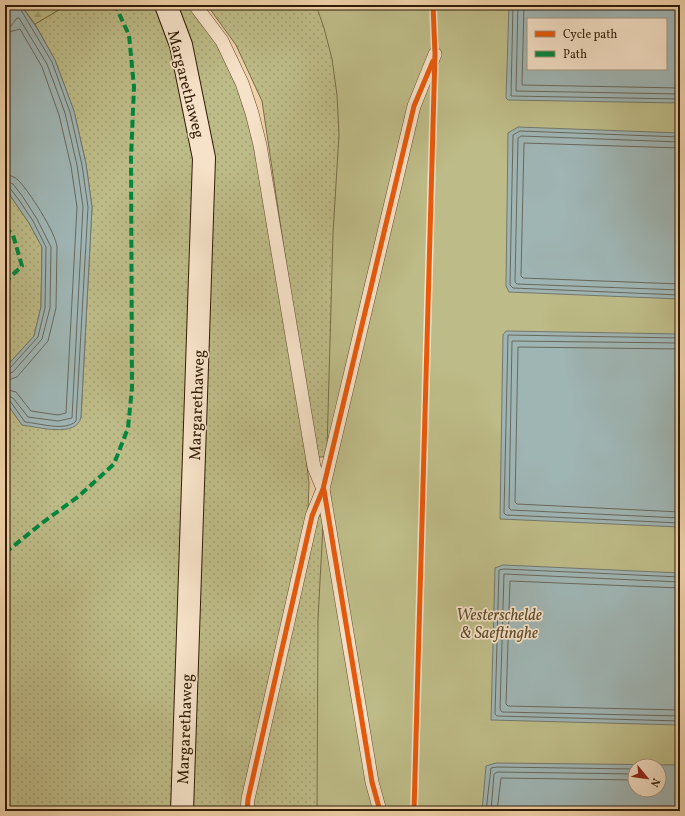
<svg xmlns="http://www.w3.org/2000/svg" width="685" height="816" viewBox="0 0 685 816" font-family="Vollkorn,serif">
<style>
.grass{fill:url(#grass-dots);stroke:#776c46}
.forest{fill:url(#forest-firs);stroke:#776c46}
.green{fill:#bdbb87;stroke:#776c46;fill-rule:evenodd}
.water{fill:#9fb5b4;stroke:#73786e;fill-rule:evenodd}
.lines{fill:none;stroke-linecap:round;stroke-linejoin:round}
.shore{stroke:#68685c;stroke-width:1}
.lane-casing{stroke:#614a2e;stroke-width:14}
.secondary-casing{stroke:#311c05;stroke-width:24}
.lane{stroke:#f6e2c8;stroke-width:13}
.secondary{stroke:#f6e2c8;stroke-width:22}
.quiet{stroke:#00873e;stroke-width:4;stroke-dasharray:8 4;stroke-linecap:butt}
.cycleway-casing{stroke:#f6e2c8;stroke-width:8}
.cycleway{stroke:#e8590c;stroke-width:5}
.labels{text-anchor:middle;stroke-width:3.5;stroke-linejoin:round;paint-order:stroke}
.street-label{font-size:16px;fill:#311c05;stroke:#f6e2c8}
.park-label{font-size:16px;font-style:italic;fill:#5b4c2c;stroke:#f6e2c8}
</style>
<defs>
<pattern id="grass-dots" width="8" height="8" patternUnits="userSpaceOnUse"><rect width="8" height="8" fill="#bdbb87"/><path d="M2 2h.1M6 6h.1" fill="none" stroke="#a3a073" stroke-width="1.8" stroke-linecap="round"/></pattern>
<pattern id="forest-firs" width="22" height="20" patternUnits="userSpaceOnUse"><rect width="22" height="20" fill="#bdbb87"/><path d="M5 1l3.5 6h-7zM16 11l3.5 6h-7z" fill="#a3a073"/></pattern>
</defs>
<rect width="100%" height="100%" fill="#f1d3ab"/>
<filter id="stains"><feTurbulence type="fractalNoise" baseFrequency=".005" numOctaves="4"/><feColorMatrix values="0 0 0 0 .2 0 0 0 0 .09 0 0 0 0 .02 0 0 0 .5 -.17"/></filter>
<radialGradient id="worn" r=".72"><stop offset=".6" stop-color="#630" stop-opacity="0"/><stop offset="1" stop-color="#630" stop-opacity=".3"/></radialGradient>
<g class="grass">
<polygon points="67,5 157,5 166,25 191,131 194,185 175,811 5,811 5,401 22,425 81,417 92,207 86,164 74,111 55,60 35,24"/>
<polygon points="176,5 189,5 208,26 250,112 303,431 309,483 308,511 243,811 192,811 211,165"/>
<polygon points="207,5 427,5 326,454 323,457 319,457 314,450 262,101 236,45"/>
<polygon points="5,188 29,223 42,247 41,307 34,336 5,368"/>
<polygon points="318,516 322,516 370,811 253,811 255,790"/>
</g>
<polygon class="forest" points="21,5 67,5 35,24"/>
<path class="green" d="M316,5H680V811H317L318,619L327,450L333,233L339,135L337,95L332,59L324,28ZM528,19H666V69H528ZM635,766H659V790H635Z"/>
<g class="water">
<path d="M9,5H21L38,30L55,60L74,111L86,164L92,207L81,417C77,438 38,427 22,425L5,401V368L34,336L41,307L42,247L29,223L5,188V19L7,18Z"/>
<path d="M509,5H680V103L508,100L506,98ZM528,19H666V69H528Z"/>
<polygon points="518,127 680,133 680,299 509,292 506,286 508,133"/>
<polygon points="506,331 680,334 680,527 500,519 503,335"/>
<polygon points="503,565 680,573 680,725 491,720 495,568"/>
<path d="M496,763L680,765V811H482L486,766ZM635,766H659V790H635Z"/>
</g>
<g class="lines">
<g class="shore">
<polyline points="513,5 511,96 680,99"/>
<polyline points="518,5 516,91 680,94"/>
<polyline points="524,5 522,85 680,88"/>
<polyline points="5,27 11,26 17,18 19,18 47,64 65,113 77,165 83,207 72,418 58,421 28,417 13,398 5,395"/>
<polyline points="5,33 20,29 42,67 59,115 71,166 77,207 66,413 58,415 31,411 16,392 5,389"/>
<polyline points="680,137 520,131 513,135 510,285 513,288 680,295"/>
<polyline points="680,142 521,136 518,138 515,282 517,284 680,290"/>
<polyline points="680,148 524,143 521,276 523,278 680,284"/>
<path d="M5,175C9,175 13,176 17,179C28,189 56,233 57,247L56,308L48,341L17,377L5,381"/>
<polyline points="5,181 13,184 23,197 37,219 51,247 50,308 42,339 13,372 5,375"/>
<polyline points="5,186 9,187 19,200 33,221 46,247 45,308 38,337 10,368 5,370"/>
<polyline points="680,338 508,335 504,513 506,515 680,523"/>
<polyline points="680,343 512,341 509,508 511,510 680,518"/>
<polyline points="680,349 518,347 515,502 517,504 680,512"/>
<path d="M5,400L10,401L25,422C39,423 65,432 76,421L88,207L82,165L70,112L52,62L18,5"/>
<polyline points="680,577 504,569 499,570 495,714 497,716 680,721"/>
<polyline points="680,582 504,574 500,709 502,712 680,716"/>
<polyline points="680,588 510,581 506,704 508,706 680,710"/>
<polyline points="486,811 491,768 497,767 635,769"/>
<polyline points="491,811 494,774 497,772 635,774"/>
<polyline points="497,811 501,778 635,780"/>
</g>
<defs>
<g id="lane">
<polyline points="195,5 222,41 242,83 252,113 260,145 314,467 323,489 372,782 380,811"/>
<polyline points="247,811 248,799 312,516 323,489 414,106 435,54"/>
</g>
<polyline id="secondary" points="166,5 181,45 204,158 182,811"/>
</defs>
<use href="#lane" class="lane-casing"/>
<use href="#secondary" class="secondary-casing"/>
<use href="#lane" class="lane"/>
<use href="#secondary" class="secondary"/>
<g class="quiet">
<polyline points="5,227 13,235 22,266 5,282"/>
<polyline points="5,553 42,523 79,496 114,464 128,428 132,388 131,158 134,87 129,35 115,5"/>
</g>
<defs>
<g id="cycleway">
<polyline points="324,490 372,782 380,811"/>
<polyline points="247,811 248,799 312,516 323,489 414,106 433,61"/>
<polyline points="414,811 435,54 433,5"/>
</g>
</defs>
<use href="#cycleway" class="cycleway-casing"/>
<use href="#cycleway" class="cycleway"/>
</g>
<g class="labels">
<g class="street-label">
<text transform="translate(187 84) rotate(76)" y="6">Margarethaweg</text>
<text transform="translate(196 405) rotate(-88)" y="6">Margarethaweg</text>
<text transform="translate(184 729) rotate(-88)" y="6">Margarethaweg</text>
</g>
<g class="park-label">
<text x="499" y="620">Westerschelde<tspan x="499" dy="18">&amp; Saeftinghe</tspan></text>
</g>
</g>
<rect width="685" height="816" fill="none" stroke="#f1d3ab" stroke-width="20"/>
<rect x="6" y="6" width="673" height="804" fill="none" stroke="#311c05" stroke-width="2"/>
<rect x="10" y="10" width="665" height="796" fill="none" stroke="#311c05"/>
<rect x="527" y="18" width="140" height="52" fill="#f6e2c8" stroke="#a7937a"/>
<rect x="535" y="31" width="20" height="6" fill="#e8590c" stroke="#a7937a"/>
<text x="563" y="38" font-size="12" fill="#311c05">Cycle path</text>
<rect x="535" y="51" width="20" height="6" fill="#00873e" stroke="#a7937a"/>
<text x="563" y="58" font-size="12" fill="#311c05">Path</text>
<g transform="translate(647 778) rotate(119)"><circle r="19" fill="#f6e2c8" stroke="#a7937a"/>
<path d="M0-3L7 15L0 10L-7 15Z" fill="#8f2418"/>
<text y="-6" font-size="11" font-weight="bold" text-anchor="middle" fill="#311c05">N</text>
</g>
<rect width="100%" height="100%" filter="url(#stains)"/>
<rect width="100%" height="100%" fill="url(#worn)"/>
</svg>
